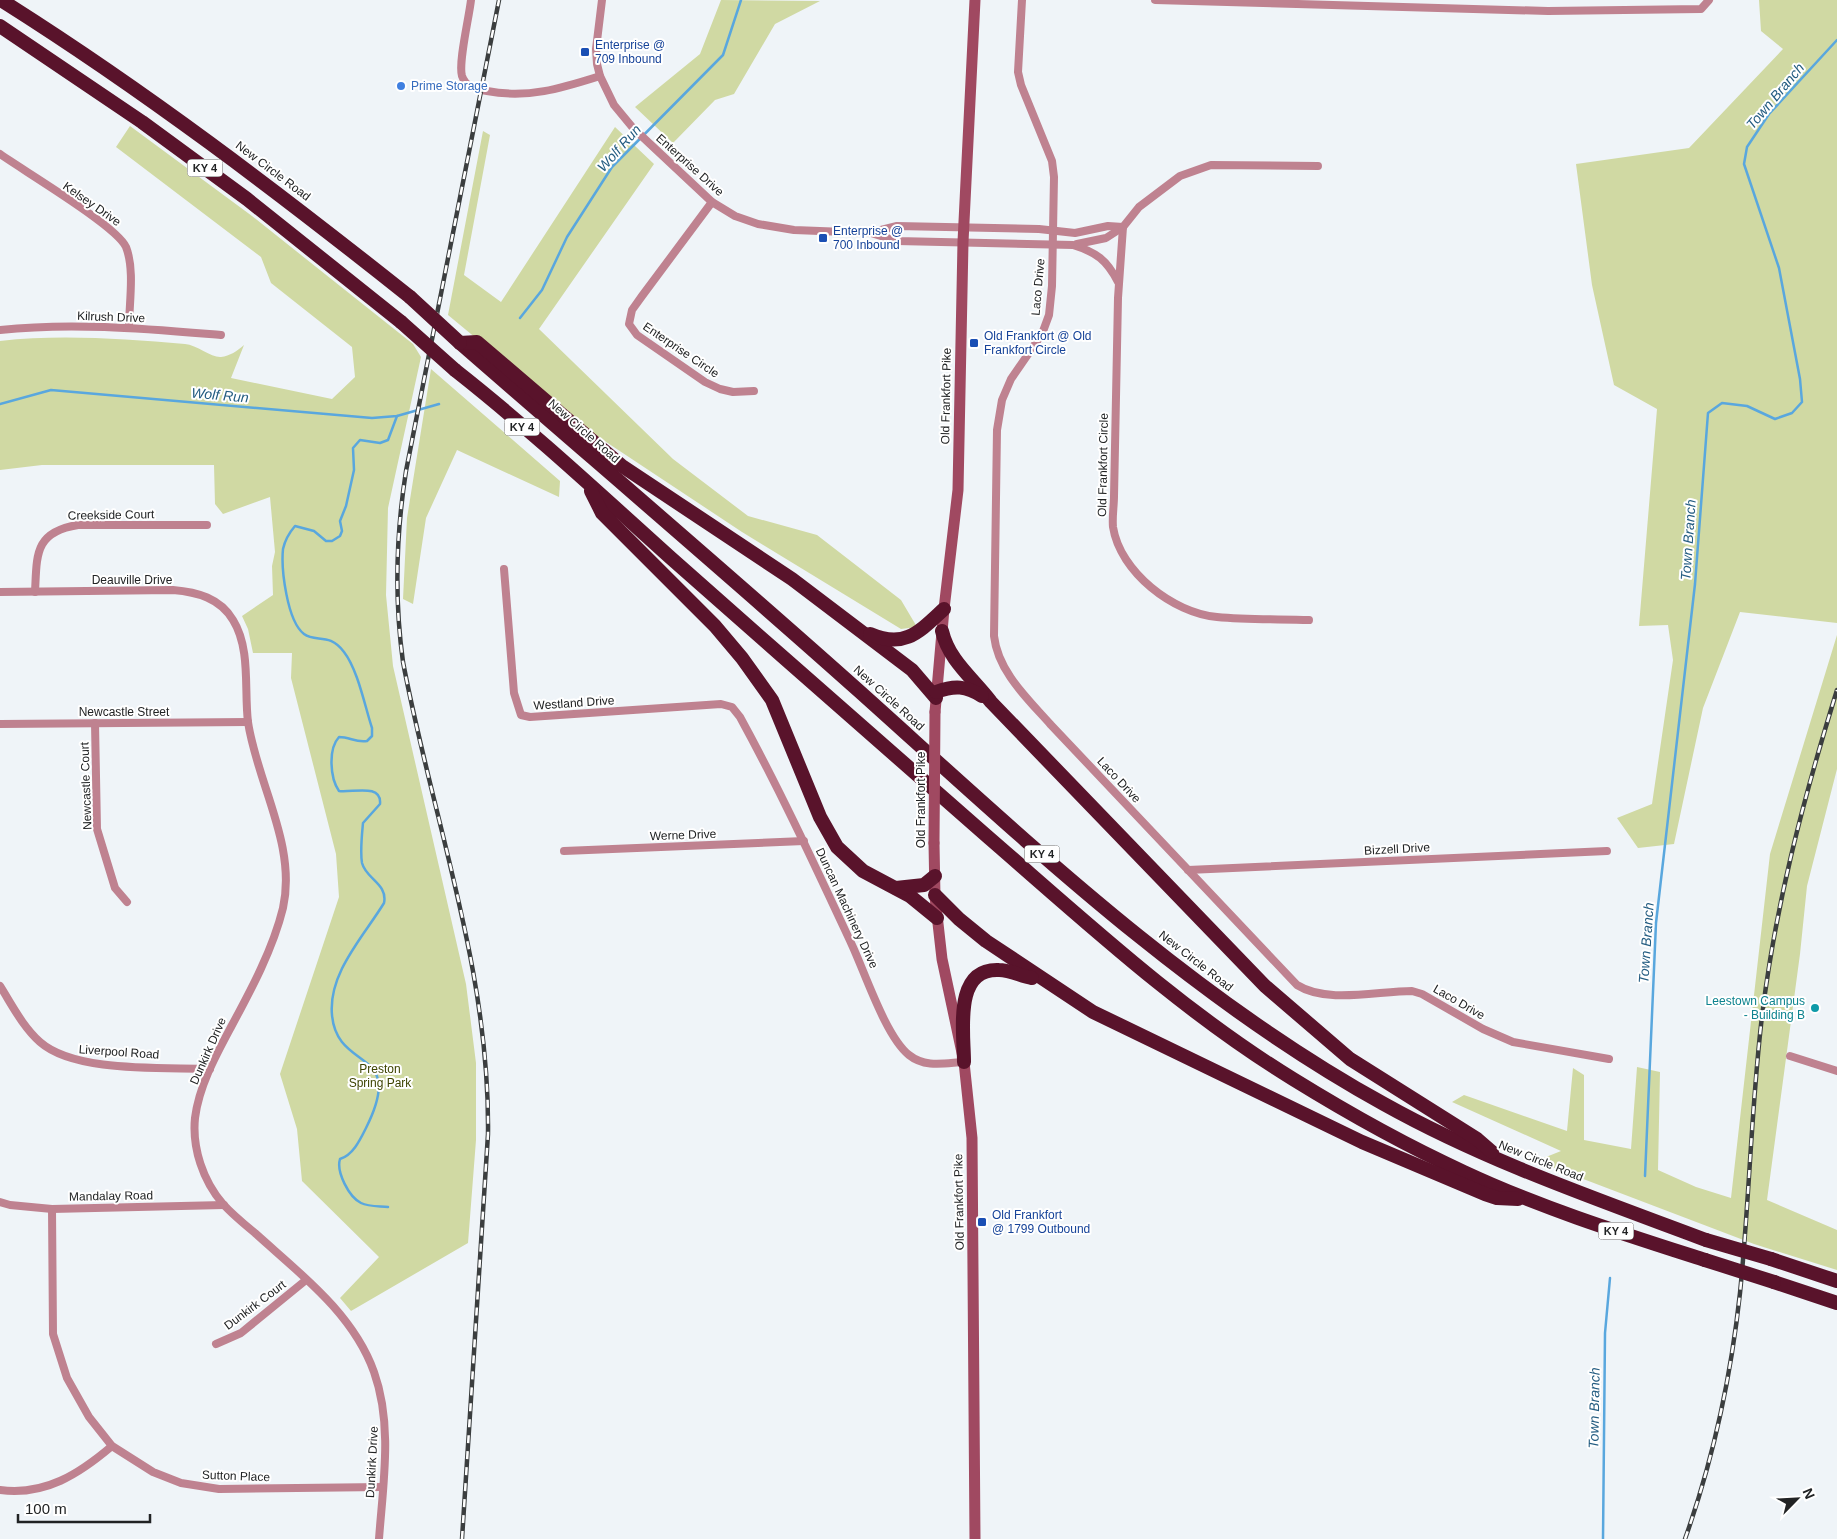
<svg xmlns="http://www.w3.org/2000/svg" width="1837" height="1539" viewBox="0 0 1837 1539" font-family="Helvetica,sans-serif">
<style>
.green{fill:#d0d9a3}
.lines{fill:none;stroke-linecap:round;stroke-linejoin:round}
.stream{stroke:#59a7de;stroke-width:2.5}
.street{stroke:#bf8290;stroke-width:8}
.secondary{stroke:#a04961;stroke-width:11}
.highway{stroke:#59132b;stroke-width:14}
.rail-casing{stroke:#3b3e3f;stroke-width:4.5}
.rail{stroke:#fff;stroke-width:2.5;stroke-dasharray:8;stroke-linecap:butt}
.secondary-bridge{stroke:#a04961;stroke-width:11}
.highway-bridge{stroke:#59132b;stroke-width:14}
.transit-dot{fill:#1a4fb4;stroke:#fff;stroke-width:2}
.shop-dot{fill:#3f7fe0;stroke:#fff;stroke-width:2}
.culture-dot{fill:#0f9aa8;stroke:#fff;stroke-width:2}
.labels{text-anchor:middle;stroke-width:4;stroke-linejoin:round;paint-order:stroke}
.shield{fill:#fff;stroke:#646566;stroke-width:1}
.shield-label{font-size:11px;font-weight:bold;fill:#212324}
.transit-label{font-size:12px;fill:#164399;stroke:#fff;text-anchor:start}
.shop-label{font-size:12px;fill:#366cbe;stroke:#fff;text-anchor:start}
.street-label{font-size:12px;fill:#212324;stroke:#fff}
.culture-label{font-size:12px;fill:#0d838f;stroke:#fff;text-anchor:end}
.park-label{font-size:12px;fill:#3d4300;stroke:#fff}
.water-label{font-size:14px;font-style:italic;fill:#235c81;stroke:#fff}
</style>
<rect width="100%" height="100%" fill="#eff4f8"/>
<g class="green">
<polygon points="721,0 820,1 775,24 734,94 715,100 673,143 635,107 700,54"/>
<polygon points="1759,0 1837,0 1837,623 1740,612 1703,708 1674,844 1638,848 1617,818 1652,804 1673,660 1668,625 1639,626 1657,409 1614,385 1592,285 1576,164 1689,148 1783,49 1761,31"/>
<path d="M130,126L252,216L413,344L421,357L388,508L386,595L393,666L466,984L476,1063V1140L468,1243L351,1311L340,1298L379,1257L302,1181L297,1129L280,1074L339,897L336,854L291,678L292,653H253L248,629L242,616L273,595L272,566L275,552L270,497L223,514L215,504L214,465H42L0,470V341C61,334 124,339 185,344C197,345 212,358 221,357C230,356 237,351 244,345L231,378L332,399L355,377L352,347L271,283L261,257L116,147Z"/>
<polygon points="615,127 654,164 539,329 673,459 748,516 817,535 901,600 917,627 901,629 742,532 582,426 448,315 483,131 490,135 464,275 501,302"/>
<polygon points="431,369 560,481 559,497 457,450 426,518 413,604 403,599 407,518"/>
<polygon points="1837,635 1837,769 1807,886 1800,954 1767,1200 1837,1230 1837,1270 1754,1244 1536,1161 1561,1151 1452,1102 1464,1095 1567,1131 1573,1068 1584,1075 1584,1140 1631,1149 1637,1067 1660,1072 1658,1170 1696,1187 1731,1198 1770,854"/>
</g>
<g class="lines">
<g class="stream">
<polyline points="520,318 542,290 567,237 612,167 723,55 741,0"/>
<polyline points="0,404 51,390 372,418 397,416 439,404"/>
<polyline points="1645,1176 1656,923 1695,584 1708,413 1722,403 1747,406 1775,419 1792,413 1802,402 1800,379 1779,268 1744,164 1747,147 1769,114 1837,40"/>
<path d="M388,1207C380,1206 369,1207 361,1203C349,1197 336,1172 340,1159C353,1155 360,1140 366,1128C407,1046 337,1073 332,1015C328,973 364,936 384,903C388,884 366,879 362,863C360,851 362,834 363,823L380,804C382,783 352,793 339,791C330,778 328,749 339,737C350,737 356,743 367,741L372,736V728C365,707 358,670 344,652C329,632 316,643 304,634C287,621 281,569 283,549C285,540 289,533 295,526L314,531L326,541H332L340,536L342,531L340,521L346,506L354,470L353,448L360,440L380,443L388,440L397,416"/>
<polyline points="1603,1539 1605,1333 1610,1278"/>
</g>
<g class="street">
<path d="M471,0C469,18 458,63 462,76C466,88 477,89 487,91C528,99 562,88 600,76"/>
<path d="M602,0L596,49L597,64L600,76L614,105L633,128L712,202L735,216L758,224L794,230L871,233L897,241L1073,245C1096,252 1107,260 1118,282"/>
<path d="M1022,0L1018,72L1021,85L1052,161L1054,177L1052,286L1049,315L1042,334L1011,379L1002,400L997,430L994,636C998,672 1028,699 1051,725L1297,985C1327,1004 1377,991 1412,991L1422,994L1483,1029L1513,1042L1609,1059"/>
<polyline points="1155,0 1548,11 1701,9 1709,0"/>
<path d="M0,154C24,171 117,226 126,247C135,270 129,303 129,328"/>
<polyline points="712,202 642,296 632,310 629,324 637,335 705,382 720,389 733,392 754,391"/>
<polyline points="873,232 897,226 1039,229 1075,233 1108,226 1123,227"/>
<polyline points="1077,244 1106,238 1123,227"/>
<path d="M0,330C73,322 148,329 221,335"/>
<path d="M504,569L514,693L521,715L530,717L721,704L732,707L740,717C781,792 816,868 852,945C865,973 886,1037 909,1055C925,1068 945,1063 964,1062"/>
<path d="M0,592L173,590C197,592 220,598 233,620C251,649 244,690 248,722C257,783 297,845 283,908C273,949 251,990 231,1027C216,1055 199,1086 195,1118C192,1148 203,1181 223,1204C232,1214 244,1224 255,1233C299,1273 353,1313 374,1372C393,1425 383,1484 379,1539"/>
<path d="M35,592C37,555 34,532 78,525H207"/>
<path d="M1309,620C1278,619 1247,620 1217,617C1173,613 1120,572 1113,527C1112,517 1114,506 1114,496L1118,298L1123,227L1139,207L1180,176L1211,165L1318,166"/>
<polyline points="95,723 97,829 115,888 127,902"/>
<polyline points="0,724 248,722"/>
<polyline points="564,851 804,841"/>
<polyline points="1188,870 1607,851"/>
<path d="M0,986C12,1005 23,1027 40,1042C75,1073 163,1067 210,1069"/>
<polyline points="1790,1056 1837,1071"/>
<polyline points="0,1202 10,1205 52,1209 224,1205"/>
<polyline points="52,1209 53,1334 67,1378 89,1417 112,1446 153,1472 181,1483 219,1489 383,1487"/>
<polyline points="216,1344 241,1333 306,1280"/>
<path d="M0,1490C45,1496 79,1474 112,1446"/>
</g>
<g class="secondary">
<polyline points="935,712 944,609 958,490 963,242 975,0"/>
<polyline points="934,843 935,897 942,959 964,1062 972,1138 975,1539"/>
</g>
<g class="highway">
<path d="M1,0C144,90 278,192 410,297"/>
<polyline points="0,26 142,122 247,199 401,322"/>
<path d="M460,343C593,459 727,573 859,691C1024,839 1188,996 1384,1104C1486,1161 1597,1199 1706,1240"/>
<polyline points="460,343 477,342 622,466 792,579 912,670 936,698"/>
<path d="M455,370C530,429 601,495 672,559C777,652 883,745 988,837C1086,922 1182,1011 1293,1079C1348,1113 1405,1145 1464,1172C1541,1208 1624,1234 1705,1260"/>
<polyline points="591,491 602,513 715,626 742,658 772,700 820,817 837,847 863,871 910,896 937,918"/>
<path d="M942,631C949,661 973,678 991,702L1265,986L1350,1059L1477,1139L1492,1152"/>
<path d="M870,634C905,649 919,632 944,609"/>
<path d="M936,692C955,685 966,686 982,696"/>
<polyline points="896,888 924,885 935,876"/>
<polyline points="935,895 959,919 986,941 1093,1012 1362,1142 1485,1194 1497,1198 1518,1199"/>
<path d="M964,1062C964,1032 953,968 999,970C1010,970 1021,976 1032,978"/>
<polyline points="1771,1259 1837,1281"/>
<polyline points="1774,1282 1837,1303"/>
</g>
<defs>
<g id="rail">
<path d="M462,1539L488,1134C490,970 433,821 403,662C394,597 396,535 406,471L499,0"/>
<path d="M1685,1539C1713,1460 1731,1376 1740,1293C1749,1204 1751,1114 1761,1025C1774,910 1803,800 1837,690"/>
</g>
</defs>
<use href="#rail" class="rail-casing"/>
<use href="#rail" class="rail"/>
<polyline class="secondary-bridge" points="934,843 935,712"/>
<g class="highway-bridge">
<polyline points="410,297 460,343"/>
<polyline points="401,322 455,370"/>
<polyline points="1706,1240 1771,1259"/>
<polyline points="1705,1260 1774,1282"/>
</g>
</g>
<g class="transit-dot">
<rect x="580" y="47" width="10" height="10" rx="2.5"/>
<rect x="818" y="233" width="10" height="10" rx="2.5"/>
<rect x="969" y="338" width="10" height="10" rx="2.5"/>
<rect x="977" y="1217" width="10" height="10" rx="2.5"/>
</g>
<circle class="shop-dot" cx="401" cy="86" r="5"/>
<circle class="culture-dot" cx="1815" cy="1008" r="5"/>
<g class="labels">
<g class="shield">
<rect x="187.5" y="159.5" width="35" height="17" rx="4"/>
<rect x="504.5" y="418.5" width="35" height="17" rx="4"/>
<rect x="1024.5" y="845.5" width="35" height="17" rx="4"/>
<rect x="1598.5" y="1222.5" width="35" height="17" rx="4"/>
</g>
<g class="shield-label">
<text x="205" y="172">KY 4</text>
<text x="522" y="431">KY 4</text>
<text x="1042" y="858">KY 4</text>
<text x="1616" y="1235">KY 4</text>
</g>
<g class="transit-label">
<text x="595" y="49">Enterprise @<tspan x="595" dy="14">709 Inbound</tspan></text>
<text x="833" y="235">Enterprise @<tspan x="833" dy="14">700 Inbound</tspan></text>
<text x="984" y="340">Old Frankfort @ Old<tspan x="984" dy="14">Frankfort Circle</tspan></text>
<text x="992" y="1219">Old Frankfort<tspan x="992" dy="14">@ 1799 Outbound</tspan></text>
</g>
<g class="shop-label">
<text x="411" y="90">Prime Storage</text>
</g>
<g class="street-label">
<text transform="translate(690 165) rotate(42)" y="4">Enterprise Drive</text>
<text transform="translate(273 171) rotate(37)" y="4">New Circle Road</text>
<text transform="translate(92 204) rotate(35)" y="4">Kelsey Drive</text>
<text transform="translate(1038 287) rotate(-85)" y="4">Laco Drive</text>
<text transform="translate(111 317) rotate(2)" y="4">Kilrush Drive</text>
<text transform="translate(681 350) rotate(34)" y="4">Enterprise Circle</text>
<text transform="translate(946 396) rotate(-89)" y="4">Old Frankfort Pike</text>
<text transform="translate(584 431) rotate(41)" y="4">New Circle Road</text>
<text transform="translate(1103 465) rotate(-89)" y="4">Old Frankfort Circle</text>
<text transform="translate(111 515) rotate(-1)" y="4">Creekside Court</text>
<text x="132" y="584">Deauville Drive</text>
<text transform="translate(889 698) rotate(42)" y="4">New Circle Road</text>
<text transform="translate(574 703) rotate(-4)" y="4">Westland Drive</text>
<text x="124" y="716">Newcastle Street</text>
<text transform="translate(1119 780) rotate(47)" y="4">Laco Drive</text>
<text transform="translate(86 786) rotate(-92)" y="4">Newcastle Court</text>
<text transform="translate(921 800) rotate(-90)" y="4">Old Frankfort Pike</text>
<text transform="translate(683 835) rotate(-2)" y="4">Werne Drive</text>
<text transform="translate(1397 849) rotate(-3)" y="4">Bizzell Drive</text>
<text transform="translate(847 908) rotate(65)" y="4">Duncan Machinery Drive</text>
<text transform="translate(1196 961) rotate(38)" y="4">New Circle Road</text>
<text transform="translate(1459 1002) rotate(30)" y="4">Laco Drive</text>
<text transform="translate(208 1051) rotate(-66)" y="4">Dunkirk Drive</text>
<text transform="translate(119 1052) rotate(4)" y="4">Liverpool Road</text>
<text transform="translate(1541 1161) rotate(22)" y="4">New Circle Road</text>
<text transform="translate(111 1196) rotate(-1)" y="4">Mandalay Road</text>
<text transform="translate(959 1202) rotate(-91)" y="4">Old Frankfort Pike</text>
<text transform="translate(255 1305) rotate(-37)" y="4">Dunkirk Court</text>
<text transform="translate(372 1462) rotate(-87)" y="4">Dunkirk Drive</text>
<text transform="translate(236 1476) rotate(2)" y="4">Sutton Place</text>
</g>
<g class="culture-label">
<text x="1805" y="1005">Leestown Campus<tspan x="1805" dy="14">- Building B</tspan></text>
</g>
<g class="park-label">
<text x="380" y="1073">Preston<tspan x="380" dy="14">Spring Park</tspan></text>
</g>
<g class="water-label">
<text transform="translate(1775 96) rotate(-50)" y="5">Town Branch</text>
<text transform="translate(619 148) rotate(-48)" y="5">Wolf Run</text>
<text transform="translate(220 395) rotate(5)" y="5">Wolf Run</text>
<text transform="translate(1688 540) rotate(-86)" y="5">Town Branch</text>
<text transform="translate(1646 943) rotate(-86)" y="5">Town Branch</text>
<text transform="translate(1594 1408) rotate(-89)" y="5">Town Branch</text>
</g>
</g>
<g transform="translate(1797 1499) rotate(66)" stroke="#ffffff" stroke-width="4" paint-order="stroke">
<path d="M0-4L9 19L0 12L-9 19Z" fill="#212324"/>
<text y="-8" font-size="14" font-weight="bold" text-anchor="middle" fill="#212324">N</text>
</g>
<path d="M18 1514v8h132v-8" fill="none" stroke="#212324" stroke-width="2.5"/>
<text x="25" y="1514" font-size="15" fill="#212324" stroke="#ffffff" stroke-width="4" paint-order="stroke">100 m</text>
</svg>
